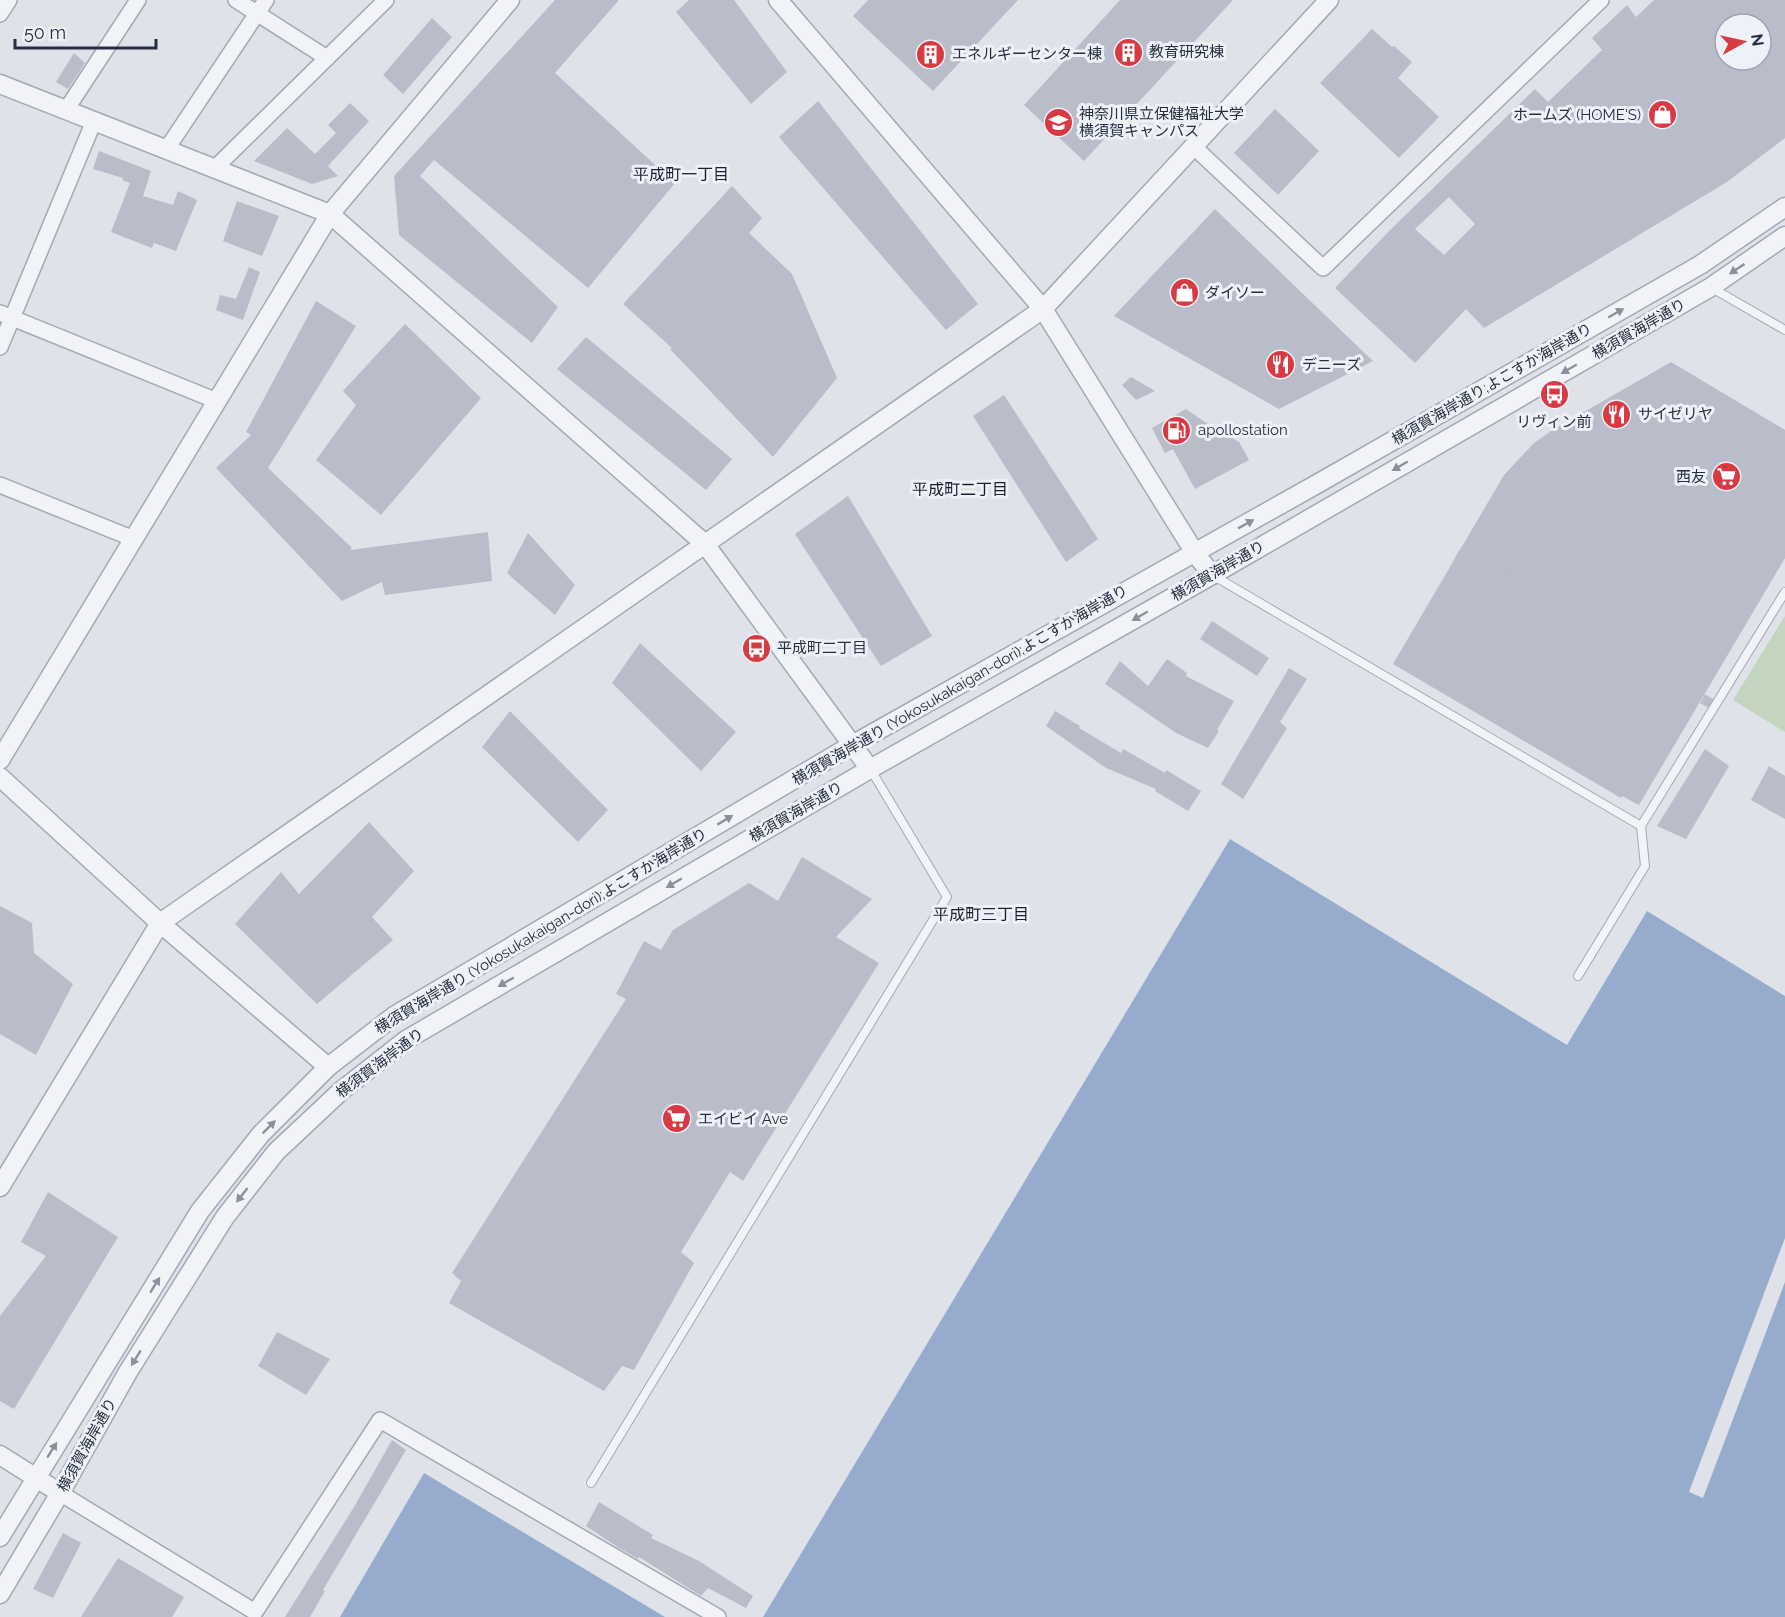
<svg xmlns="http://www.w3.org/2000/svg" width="1785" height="1617" viewBox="0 0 1785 1617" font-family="Raleway,'Noto Sans JP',sans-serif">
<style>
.green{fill:#c3d4bf}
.water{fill:#97accc}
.building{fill:#b8bdc9;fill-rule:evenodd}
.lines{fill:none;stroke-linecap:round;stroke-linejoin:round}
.pedestrian-tunnel{stroke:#babec8;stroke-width:10;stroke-dasharray:10 5;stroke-linecap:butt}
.service-casing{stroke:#a4a8b4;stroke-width:10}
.minor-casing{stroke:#a4a8b4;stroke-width:18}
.tertiary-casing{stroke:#a4a8b4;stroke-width:21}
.service{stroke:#f2f3f7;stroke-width:8}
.minor{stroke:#f2f3f7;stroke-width:15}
.tertiary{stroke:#f2f3f7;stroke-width:18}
.oneway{fill:#8c909c}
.labels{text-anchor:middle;stroke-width:6;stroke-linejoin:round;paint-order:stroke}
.poi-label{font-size:15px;fill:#262e42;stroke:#eef1f7;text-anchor:start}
.street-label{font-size:15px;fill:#262e42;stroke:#eef1f7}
.neighbourhood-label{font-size:16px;fill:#191f32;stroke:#eef1f7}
</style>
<rect width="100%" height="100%" fill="#dfe2e9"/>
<polygon class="green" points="1785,616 1785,732 1733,700"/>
<g class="water">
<polygon points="1230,839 1567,1045 1647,911 1785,996 1785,1238 1689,1492 1703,1498 1785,1282 1785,1617 763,1617"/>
<polygon points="424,1473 665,1617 340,1617"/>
</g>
<g class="building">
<polygon points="555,0 619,0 555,73 675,183 588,288 434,160 420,176 558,307 532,343 399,235 394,176"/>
<polygon points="689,0 734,0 787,72 751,104 676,12"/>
<polygon points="868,0 1018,0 933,91 853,16"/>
<polygon points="1120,0 1233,0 1084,161 1024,105"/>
<path d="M1654,0H1785V138L1727,182L1484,328L1466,309L1415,363L1335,288L1389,231L1535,89L1548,102L1602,50L1592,38L1627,5L1636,17ZM1725,24H1761V60H1725ZM1449,197L1475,224L1444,255L1415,229Z"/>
<polygon points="432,18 452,37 403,94 383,75"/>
<polygon points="1372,29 1392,47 1394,46 1412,62 1398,78 1439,117 1399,158 1320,83"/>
<polygon points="74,53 85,63 68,89 56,82"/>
<polygon points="818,101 978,304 946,330 779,137"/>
<polygon points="350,103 369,121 328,166 338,176 312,184 254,161 287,128 315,154 336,133 328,125"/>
<polygon points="1275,109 1319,151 1278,195 1234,153"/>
<polygon points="99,151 151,171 143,196 173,205 178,191 197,200 176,251 154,243 152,248 111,232 130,183 122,180 123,178 93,169"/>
<polygon points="732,186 762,218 749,233 792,274 837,378 773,457 670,349 672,348 623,304"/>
<polygon points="237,201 279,216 262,256 223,241"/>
<polygon points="1215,209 1301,292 1373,361 1279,409 1114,316"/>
<polygon points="249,267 260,272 243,320 216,310 220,295 236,299"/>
<polygon points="316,301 356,326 268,468 352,548 350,550 488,532 492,581 385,595 382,582 342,601 216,468 251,435 246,432"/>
<polygon points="405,324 481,398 381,515 316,460 356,405 343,391"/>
<polygon points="586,337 732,459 706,490 557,369"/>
<polygon points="1671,362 1785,430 1785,558 1639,805 1622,796 1621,798 1393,664 1504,475 1534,443 1551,431"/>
<polygon points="1131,377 1155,391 1136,400 1122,385"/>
<polygon points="1004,395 1098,539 1066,562 973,416"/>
<polygon points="1186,409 1212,427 1239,442 1249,460 1195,489 1173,449 1165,453 1152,428"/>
<polygon points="848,496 932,636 881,666 795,534"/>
<polygon points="528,533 575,585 555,615 507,573"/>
<polygon points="1212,621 1269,658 1257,676 1200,639"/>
<polygon points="640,643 736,732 701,771 612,683"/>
<polygon points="1167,659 1187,673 1186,676 1234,701 1217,730 1219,731 1208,748 1176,733 1105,684 1120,661 1148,686"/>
<polygon points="1289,668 1307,679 1280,722 1287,728 1243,799 1221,784"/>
<polygon points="510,711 608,810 578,842 482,747"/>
<polygon points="1055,711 1080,726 1079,728 1121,753 1123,749 1165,773 1166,770 1201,791 1188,811 1155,791 1156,789 1106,768 1046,726"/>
<polygon points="1705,749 1729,766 1686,839 1657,826"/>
<polygon points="1769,766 1785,776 1785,819 1751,800"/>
<polygon points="369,822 414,871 372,917 393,940 317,1004 235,924 281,872 299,894"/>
<polygon points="802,857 872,899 836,937 879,963 743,1181 730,1172 681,1252 694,1263 634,1370 622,1366 604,1391 449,1303 461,1281 452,1273 626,999 616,994 644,941 661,950 673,930 749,883 778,901"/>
<polygon points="0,906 32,923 34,953 73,984 36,1055 0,1034"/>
<polygon points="48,1192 118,1237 14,1409 0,1401 0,1316 46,1256 21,1242"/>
<polygon points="277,1332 330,1359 306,1395 258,1366"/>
<polygon points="392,1440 406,1450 323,1590 325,1591 310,1617 285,1617 354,1507"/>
<polygon points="599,1502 653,1535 651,1538 699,1561 753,1596 746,1608 708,1588 701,1596 639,1557 638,1559 619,1548 586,1526"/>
<polygon points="63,1533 81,1543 53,1598 33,1589"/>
<polygon points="118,1558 184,1597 172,1617 81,1617"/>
</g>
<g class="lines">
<polyline class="pedestrian-tunnel" points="1457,554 1715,706"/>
<defs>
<g id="service">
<polyline points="1712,288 1785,330"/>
<polyline points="1214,576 1641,826 1785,592"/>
<polyline points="1578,976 1645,866 1641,826"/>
<polyline points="591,1483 947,897 871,770"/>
</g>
<g id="minor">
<polyline points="236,0 327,58"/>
<polyline points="0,14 9,0"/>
<polyline points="66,110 138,0"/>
<polyline points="1193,146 1323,268 1601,0"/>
<polyline points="166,150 266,0"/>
<polyline points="214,169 386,0"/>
<polyline points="0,313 217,401"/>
<polyline points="0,347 94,121"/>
<polyline points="0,485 134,539"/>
<polyline points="60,1493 255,1612 380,1420 718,1617"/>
</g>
<g id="tertiary">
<polyline points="778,0 1043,309 1195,553 1212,575"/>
<polyline points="0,84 330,214 705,544 870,769"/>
<polyline points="0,760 330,214 510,0"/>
<polyline points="0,777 160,923 328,1067"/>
<polyline points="0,1187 160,923 1043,309 1329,0"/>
<polyline points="0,1455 60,1493"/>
<polyline points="0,1537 200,1211 261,1134 328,1067 394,1016 852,745 1317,484 1700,265 1785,207"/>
<polyline points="0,1594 60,1493 128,1372 225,1217 276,1152 341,1091 406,1040 870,769 1212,575 1711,287 1785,236"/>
</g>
</defs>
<use href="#service" class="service-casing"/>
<use href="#minor" class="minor-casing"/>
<use href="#tertiary" class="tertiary-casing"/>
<use href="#service" class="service"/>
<use href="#minor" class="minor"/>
<use href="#tertiary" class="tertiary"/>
</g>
<defs><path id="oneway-solid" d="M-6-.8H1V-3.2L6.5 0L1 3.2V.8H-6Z" transform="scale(1.5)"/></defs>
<g class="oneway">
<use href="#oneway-solid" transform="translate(1737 269) rotate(146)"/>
<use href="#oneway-solid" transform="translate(1616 313) rotate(-30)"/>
<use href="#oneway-solid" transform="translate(1569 369) rotate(150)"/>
<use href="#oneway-solid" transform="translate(1400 466) rotate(150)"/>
<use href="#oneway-solid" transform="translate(1246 524) rotate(-29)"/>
<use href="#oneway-solid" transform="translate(1140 616) rotate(150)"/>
<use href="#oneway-solid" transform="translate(725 820) rotate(-31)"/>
<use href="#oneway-solid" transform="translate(674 883) rotate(150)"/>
<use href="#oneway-solid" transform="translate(506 982) rotate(150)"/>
<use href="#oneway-solid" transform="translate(269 1127) rotate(-45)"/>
<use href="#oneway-solid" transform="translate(242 1195) rotate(128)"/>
<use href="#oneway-solid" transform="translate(155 1285) rotate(-58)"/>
<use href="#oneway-solid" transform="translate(136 1358) rotate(122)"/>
<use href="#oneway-solid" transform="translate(52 1450) rotate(-58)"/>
</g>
<defs>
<symbol id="building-disc" viewBox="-11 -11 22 22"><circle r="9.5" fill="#d83a44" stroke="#eef1f7"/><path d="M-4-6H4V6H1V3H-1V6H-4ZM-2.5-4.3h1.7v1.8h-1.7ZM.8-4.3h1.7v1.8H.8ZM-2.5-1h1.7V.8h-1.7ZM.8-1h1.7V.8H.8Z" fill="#fff"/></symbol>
<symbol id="shop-disc" viewBox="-11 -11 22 22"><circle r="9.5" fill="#d83a44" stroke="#eef1f7"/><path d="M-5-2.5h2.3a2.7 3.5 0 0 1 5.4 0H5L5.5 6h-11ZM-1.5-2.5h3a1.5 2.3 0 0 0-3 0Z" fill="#fff"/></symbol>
<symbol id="university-disc" viewBox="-11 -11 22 22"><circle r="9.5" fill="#d83a44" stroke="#eef1f7"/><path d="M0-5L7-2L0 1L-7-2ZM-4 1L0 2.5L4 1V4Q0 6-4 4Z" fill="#fff"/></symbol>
<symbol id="restaurant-disc" viewBox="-11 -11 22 22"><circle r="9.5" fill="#d83a44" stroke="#eef1f7"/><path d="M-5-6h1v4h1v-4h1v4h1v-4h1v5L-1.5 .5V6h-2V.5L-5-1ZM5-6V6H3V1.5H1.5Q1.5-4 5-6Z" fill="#fff"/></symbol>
<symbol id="bus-disc" viewBox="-11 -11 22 22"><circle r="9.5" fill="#d83a44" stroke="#eef1f7"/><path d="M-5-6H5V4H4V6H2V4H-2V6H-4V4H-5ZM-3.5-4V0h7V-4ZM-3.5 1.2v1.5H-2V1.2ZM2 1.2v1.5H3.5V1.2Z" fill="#fff"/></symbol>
<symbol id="fuel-disc" viewBox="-11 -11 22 22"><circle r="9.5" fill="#d83a44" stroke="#eef1f7"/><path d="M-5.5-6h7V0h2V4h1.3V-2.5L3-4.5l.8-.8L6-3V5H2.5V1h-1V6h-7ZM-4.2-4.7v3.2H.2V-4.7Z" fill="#fff"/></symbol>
<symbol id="supermarket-disc" viewBox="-11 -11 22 22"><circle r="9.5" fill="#d83a44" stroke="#eef1f7"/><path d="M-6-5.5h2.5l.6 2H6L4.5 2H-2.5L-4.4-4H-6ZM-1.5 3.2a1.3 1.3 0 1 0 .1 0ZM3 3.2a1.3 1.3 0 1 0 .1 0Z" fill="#fff"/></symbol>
</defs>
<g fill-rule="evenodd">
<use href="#building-disc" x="1112" y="36" width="33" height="33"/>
<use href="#building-disc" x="914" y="38" width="33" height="33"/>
<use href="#shop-disc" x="1646" y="98" width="33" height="33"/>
<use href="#university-disc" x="1042" y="106" width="33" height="33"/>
<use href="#shop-disc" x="1168" y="276" width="33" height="33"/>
<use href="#restaurant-disc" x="1264" y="348" width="33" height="33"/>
<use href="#bus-disc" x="1538" y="378" width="33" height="33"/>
<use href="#restaurant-disc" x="1600" y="398" width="33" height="33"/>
<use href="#fuel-disc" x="1160" y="414" width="33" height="33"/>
<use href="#supermarket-disc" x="1710" y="460" width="33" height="33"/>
<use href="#bus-disc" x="740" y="632" width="33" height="33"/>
<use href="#supermarket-disc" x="660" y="1102" width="33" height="33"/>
</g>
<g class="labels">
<g class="poi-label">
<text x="1149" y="57">教育研究棟</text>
<text x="952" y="59">エネルギーセンター棟</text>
<text x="1079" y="119">神奈川県立保健福祉大学<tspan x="1079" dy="17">横須賀キャンパス</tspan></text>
<text x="1641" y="120" text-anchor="end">ホームズ (HOME'S)</text>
<text x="1205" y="298">ダイソー</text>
<text x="1302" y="370">デニーズ</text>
<text x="1638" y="419">サイゼリヤ</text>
<text x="1554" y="427" text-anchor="middle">リヴィン前</text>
<text x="1198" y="435">apollostation</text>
<text x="1706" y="482" text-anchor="end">西友</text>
<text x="777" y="653">平成町二丁目</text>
<text x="698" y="1124">エイビイ Ave</text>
</g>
<g class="street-label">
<text transform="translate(1639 329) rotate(-30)" y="5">横須賀海岸通り</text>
<text transform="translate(1492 384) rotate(-30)" y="5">横須賀海岸通り;よこすか海岸通り</text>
<text transform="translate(1218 571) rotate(-30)" y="5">横須賀海岸通り</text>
<text transform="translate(960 685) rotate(-30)" y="5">横須賀海岸通り (Yokosukakaigan-dori);よこすか海岸通り</text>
<text transform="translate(796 812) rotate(-30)" y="5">横須賀海岸通り</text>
<text transform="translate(541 931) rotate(-31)" y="5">横須賀海岸通り (Yokosukakaigan-dori);よこすか海岸通り</text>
<text transform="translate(380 1063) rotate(-37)" y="5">横須賀海岸通り</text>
<text transform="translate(87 1445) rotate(-61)" y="5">横須賀海岸通り</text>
</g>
<g class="neighbourhood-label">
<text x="681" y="180">平成町一丁目</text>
<text x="960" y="495">平成町二丁目</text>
<text x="981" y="920">平成町三丁目</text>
</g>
</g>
<g transform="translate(1743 42) rotate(82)"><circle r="28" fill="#eef1f7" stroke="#9ea3af" stroke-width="1.5"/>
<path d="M0-4.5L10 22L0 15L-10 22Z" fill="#d83a44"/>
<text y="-9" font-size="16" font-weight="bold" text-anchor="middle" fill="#262e42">N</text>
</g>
<path d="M15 39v9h141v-9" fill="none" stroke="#262e42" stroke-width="3"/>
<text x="24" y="39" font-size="18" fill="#262e42" stroke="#eef1f7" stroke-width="4.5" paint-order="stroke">50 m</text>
</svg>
